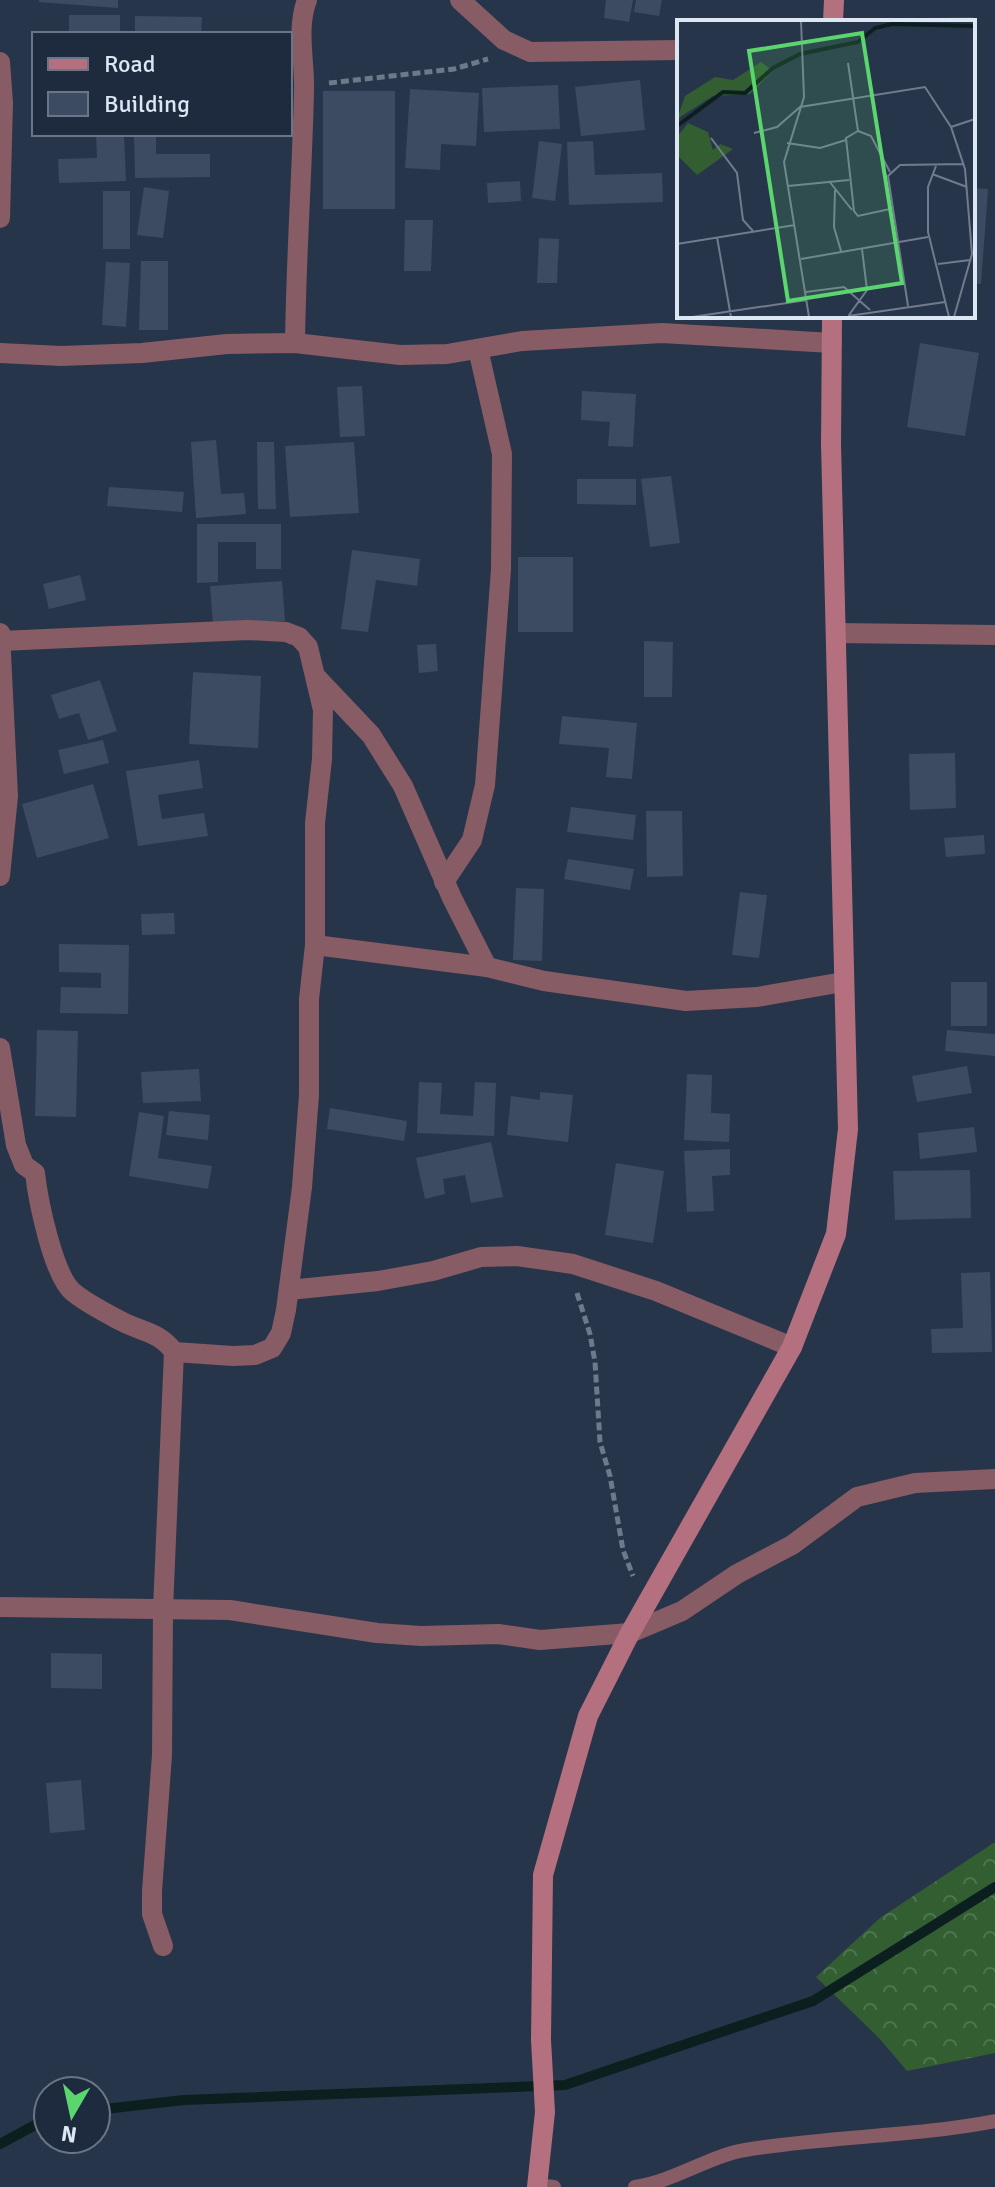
<svg xmlns="http://www.w3.org/2000/svg" width="995" height="2187" viewBox="0 0 995 2187" font-family="Signika,sans-serif">
<style>
.forest{fill:url(#forest-crowns)}
.lines{fill:none;stroke-linecap:round;stroke-linejoin:round}
.stream{stroke:#0c1f1f;stroke-width:10}
.building{fill:#3c4b61}
.path{stroke:#6e7a8c;stroke-width:5;stroke-dasharray:8 4;stroke-linecap:butt}
.lane{stroke:#875c65;stroke-width:14}
.street{stroke:#875c65;stroke-width:20}
.secondary{stroke:#b4707f;stroke-width:20}
.inset-river{fill:none;stroke:#0c1f1f;stroke-width:4}
.inset-road{fill:none;stroke:#707c8e;stroke-width:2}
.view{fill:#5bd56e;fill-opacity:0.15;stroke:#5bd56e;stroke-width:4}
.inset-edge{fill:none;stroke:#dde6f3;stroke-width:4}
</style>
<defs>
<pattern id="forest-crowns" width="20" height="18" patternUnits="userSpaceOnUse" patternTransform="scale(2)"><rect width="20" height="18" fill="#325e32"/><path d="M2 6a3 3 0 1 1 6 0M12 15a3 3 0 1 1 6 0" fill="none" stroke="#4f7550"/></pattern>
</defs>
<rect width="100%" height="100%" fill="#27354a"/>
<polygon class="forest" points="995,1842 995,2053 907,2071 879,2038 816,1977 880,1918"/>
<g class="lines">
<g class="stream">
<polyline points="96,2110 184,2100 565,2085 813,2001 995,1887"/>
<polyline points="0,2144 48,2118"/>
</g>
</g>
<g class="building">
<polygon points="39,0 118,0 118,8 39,2"/>
<polygon points="606,0 633,0 629,22 604,18"/>
<polygon points="636,0 662,0 659,16 634,12"/>
<rect x="69" y="15" width="51" height="19"/>
<polygon points="135,16 202,17 201,34 135,34"/>
<polygon points="973,17 973,22 926,22 926,18"/>
<polygon points="640,80 645,130 581,136 575,87"/>
<polygon points="558,85 560,129 484,132 482,88"/>
<polygon points="410,89 479,93 476,146 441,144 440,170 405,168"/>
<rect x="323" y="91" width="72" height="118"/>
<polygon points="96,134 124,134 126,181 59,183 58,159 97,158"/>
<polygon points="134,134 156,134 156,154 210,154 210,177 135,178"/>
<polygon points="539,141 562,144 555,201 532,198"/>
<polygon points="593,141 595,175 662,173 663,202 569,205 567,142"/>
<polygon points="520,181 521,201 488,203 487,183"/>
<polygon points="144,187 169,191 163,238 137,235"/>
<polygon points="973,188 988,189 981,284 973,283"/>
<rect x="103" y="191" width="27" height="58"/>
<polygon points="405,220 433,220 431,271 404,271"/>
<polygon points="539,238 559,239 557,283 537,283"/>
<polygon points="141,261 168,261 168,330 139,330"/>
<polygon points="106,262 130,263 126,327 102,325"/>
<polygon points="920,343 979,353 965,436 907,427"/>
<polygon points="362,386 365,436 340,437 337,387"/>
<polygon points="582,391 636,394 633,447 608,446 610,422 581,420"/>
<polygon points="216,440 221,494 244,493 246,514 196,518 191,442"/>
<polygon points="257,442 274,442 276,509 258,509"/>
<polygon points="354,442 359,513 290,517 285,446"/>
<polygon points="671,476 680,543 650,547 641,479"/>
<polygon points="577,479 636,479 636,505 577,504"/>
<polygon points="109,487 184,492 182,512 107,506"/>
<polygon points="197,524 281,524 281,569 256,569 256,542 218,542 218,582 197,583"/>
<polygon points="352,550 420,559 417,586 376,580 368,632 341,629"/>
<rect x="518" y="557" width="55" height="75"/>
<polygon points="80,575 86,600 49,609 43,584"/>
<polygon points="282,581 285,621 213,625 210,586"/>
<polygon points="644,641 673,642 672,697 644,697"/>
<polygon points="436,644 438,671 419,673 417,645"/>
<polygon points="193,672 261,676 258,748 189,744"/>
<polygon points="100,680 117,731 88,740 79,713 59,719 51,695"/>
<polygon points="562,716 637,723 632,779 606,777 609,748 559,744"/>
<polygon points="103,740 109,763 64,774 58,750"/>
<polygon points="955,753 956,808 910,810 909,754"/>
<polygon points="199,760 203,788 158,795 162,819 204,813 208,836 138,846 126,771"/>
<polygon points="93,784 109,838 37,858 22,804"/>
<polygon points="571,807 636,815 633,840 567,832"/>
<polygon points="646,811 682,811 683,876 647,877"/>
<polygon points="984,835 985,854 946,857 944,838"/>
<polygon points="568,859 634,869 630,890 564,879"/>
<polygon points="516,888 544,889 542,961 513,960"/>
<polygon points="740,892 767,895 759,958 732,955"/>
<polygon points="174,913 175,934 142,935 141,914"/>
<polygon points="59,944 129,945 128,1014 60,1013 61,987 101,988 101,973 59,972"/>
<rect x="951" y="982" width="36" height="44"/>
<polygon points="37,1030 78,1031 76,1117 35,1116"/>
<polygon points="947,1030 995,1034 995,1056 945,1051"/>
<polygon points="967,1066 972,1093 917,1102 912,1076"/>
<polygon points="199,1069 201,1101 143,1103 141,1072"/>
<polygon points="687,1074 712,1075 711,1113 730,1114 729,1142 684,1140"/>
<polygon points="419,1082 442,1083 440,1114 473,1116 475,1082 496,1083 494,1136 417,1133"/>
<polygon points="540,1092 573,1095 568,1142 507,1135 511,1096 540,1100"/>
<polygon points="330,1108 407,1121 404,1141 327,1129"/>
<polygon points="169,1111 210,1115 208,1140 166,1135"/>
<polygon points="139,1112 164,1116 158,1158 212,1166 208,1189 129,1176"/>
<polygon points="974,1127 977,1152 920,1159 918,1133"/>
<polygon points="491,1142 503,1197 471,1203 465,1175 443,1179 445,1194 425,1199 416,1158"/>
<polygon points="730,1149 730,1175 712,1176 714,1211 687,1212 684,1151"/>
<polygon points="616,1163 664,1171 653,1243 605,1235"/>
<polygon points="970,1170 971,1218 895,1220 893,1171"/>
<polygon points="990,1272 992,1352 932,1353 931,1329 963,1328 961,1273"/>
<polygon points="51,1653 102,1654 102,1689 51,1688"/>
<polygon points="81,1780 85,1830 50,1833 46,1783"/>
</g>
<g class="lines">
<g class="path">
<polyline points="329,83 454,69 488,59"/>
<polyline points="577,1293 590,1334 595,1362 600,1442 610,1476 623,1550 633,1576"/>
</g>
<g class="lane">
<polyline points="537,2185 554,2187"/>
<path d="M635,2187C675,2181 709,2156 745,2150C828,2136 912,2137 995,2121"/>
</g>
<g class="street">
<polyline points="460,0 504,40 530,52 679,50"/>
<polyline points="0,62 3,103 0,218"/>
<path d="M295,343C296,259 302,175 304,91C305,61 296,29 307,0"/>
<polyline points="0,353 61,356 142,353 227,344 295,343 400,355 447,354 522,341 662,333 832,343"/>
<polyline points="0,633 8,796 0,876"/>
<polyline points="836,633 995,635"/>
<polyline points="1,641 248,630 286,632 299,637 308,647 323,710 322,759 315,823 315,945 309,999 309,1095 302,1187 286,1310 281,1333 272,1348 255,1355 233,1356 174,1352"/>
<polyline points="317,678 371,735 403,786 452,898 487,967"/>
<polyline points="444,882 472,840 485,785 501,569 502,454 478,349"/>
<polyline points="315,945 487,967 544,981 686,1001 757,997 843,982"/>
<path d="M0,1048L16,1145L24,1165L35,1173C38,1200 53,1275 73,1292C86,1303 106,1313 121,1321C142,1332 160,1332 174,1352L163,1609L162,1755L152,1891V1914L163,1946"/>
<polyline points="289,1290 378,1281 433,1271 481,1257 517,1256 573,1264 656,1291 792,1347"/>
<polyline points="0,1607 230,1610 377,1633 421,1636 498,1634 540,1640 630,1633 682,1611 737,1574 792,1545 857,1497 915,1483 995,1479"/>
</g>
<g class="secondary">
<polyline points="833,22 834,0"/>
<polyline points="537,2187 545,2112 541,2040 543,1875 588,1716 630,1633 792,1347 836,1234 848,1129 831,444 832,316"/>
</g>
</g>
<g transform="translate(677 20)">
<rect width="298" height="298" fill="#27354a"/>
<path d="M84,42L96,51L73,74L36,76L0,99L8,76L38,57L56,60ZM11,103L31,112L36,130L43,124L56,129L20,155L0,135V117Z" fill="#325e32"/>
<path class="inset-river" d="M0,106L46,72L68,73L96,48L123,34L181,22L198,8L215,4L298,6"/>
<path class="inset-road" d="M124,1L127,77L107,142L132,297M171,43L181,111L194,116L213,152M274,107L298,99M181,111L169,118L177,191L181,196L213,189M77,113L100,107L123,87L248,67L274,107L288,149L295,234L277,297M34,118L60,153L66,200L76,211M110,123L143,128L169,120M259,146L251,167V212L272,297M255,154L290,167M152,161L175,190M111,166L172,160M158,170L157,207L164,231M40,217L54,297M0,224L118,205M124,239L251,217M261,244L293,240M129,272L167,267L193,290M231,286L211,156L223,145L287,144M172,295L190,270L185,229M171,296L268,282M15,297L130,280"/>
<path class="view" d="M185,13L225,263L111,281L72,31Z"/>
<rect width="298" height="298" class="inset-edge"/>
</g>
<rect x="32" y="32" width="260" height="104" fill="#1e2b3f" stroke="#6a7687" stroke-width="2"/>
<rect x="48" y="58" width="40" height="12" fill="#b4707f" stroke="#6a7687" stroke-width="2"/>
<text x="104" y="72" font-size="24" fill="#dde6f3">Road</text>
<rect x="48" y="92" width="40" height="24" fill="#3c4b61" stroke="#6a7687" stroke-width="2"/>
<text x="104" y="112" font-size="24" fill="#dde6f3">Building</text>
<g transform="translate(72 2115) rotate(189)"><circle r="38" fill="#1e2b3f" stroke="#6a7687" stroke-width="2"/>
<path d="M0-6L14 30L0 20L-14 30Z" fill="#5bd56e"/>
<text y="-12" font-size="22" font-weight="bold" text-anchor="middle" fill="#dde6f3">N</text>
</g>
</svg>
